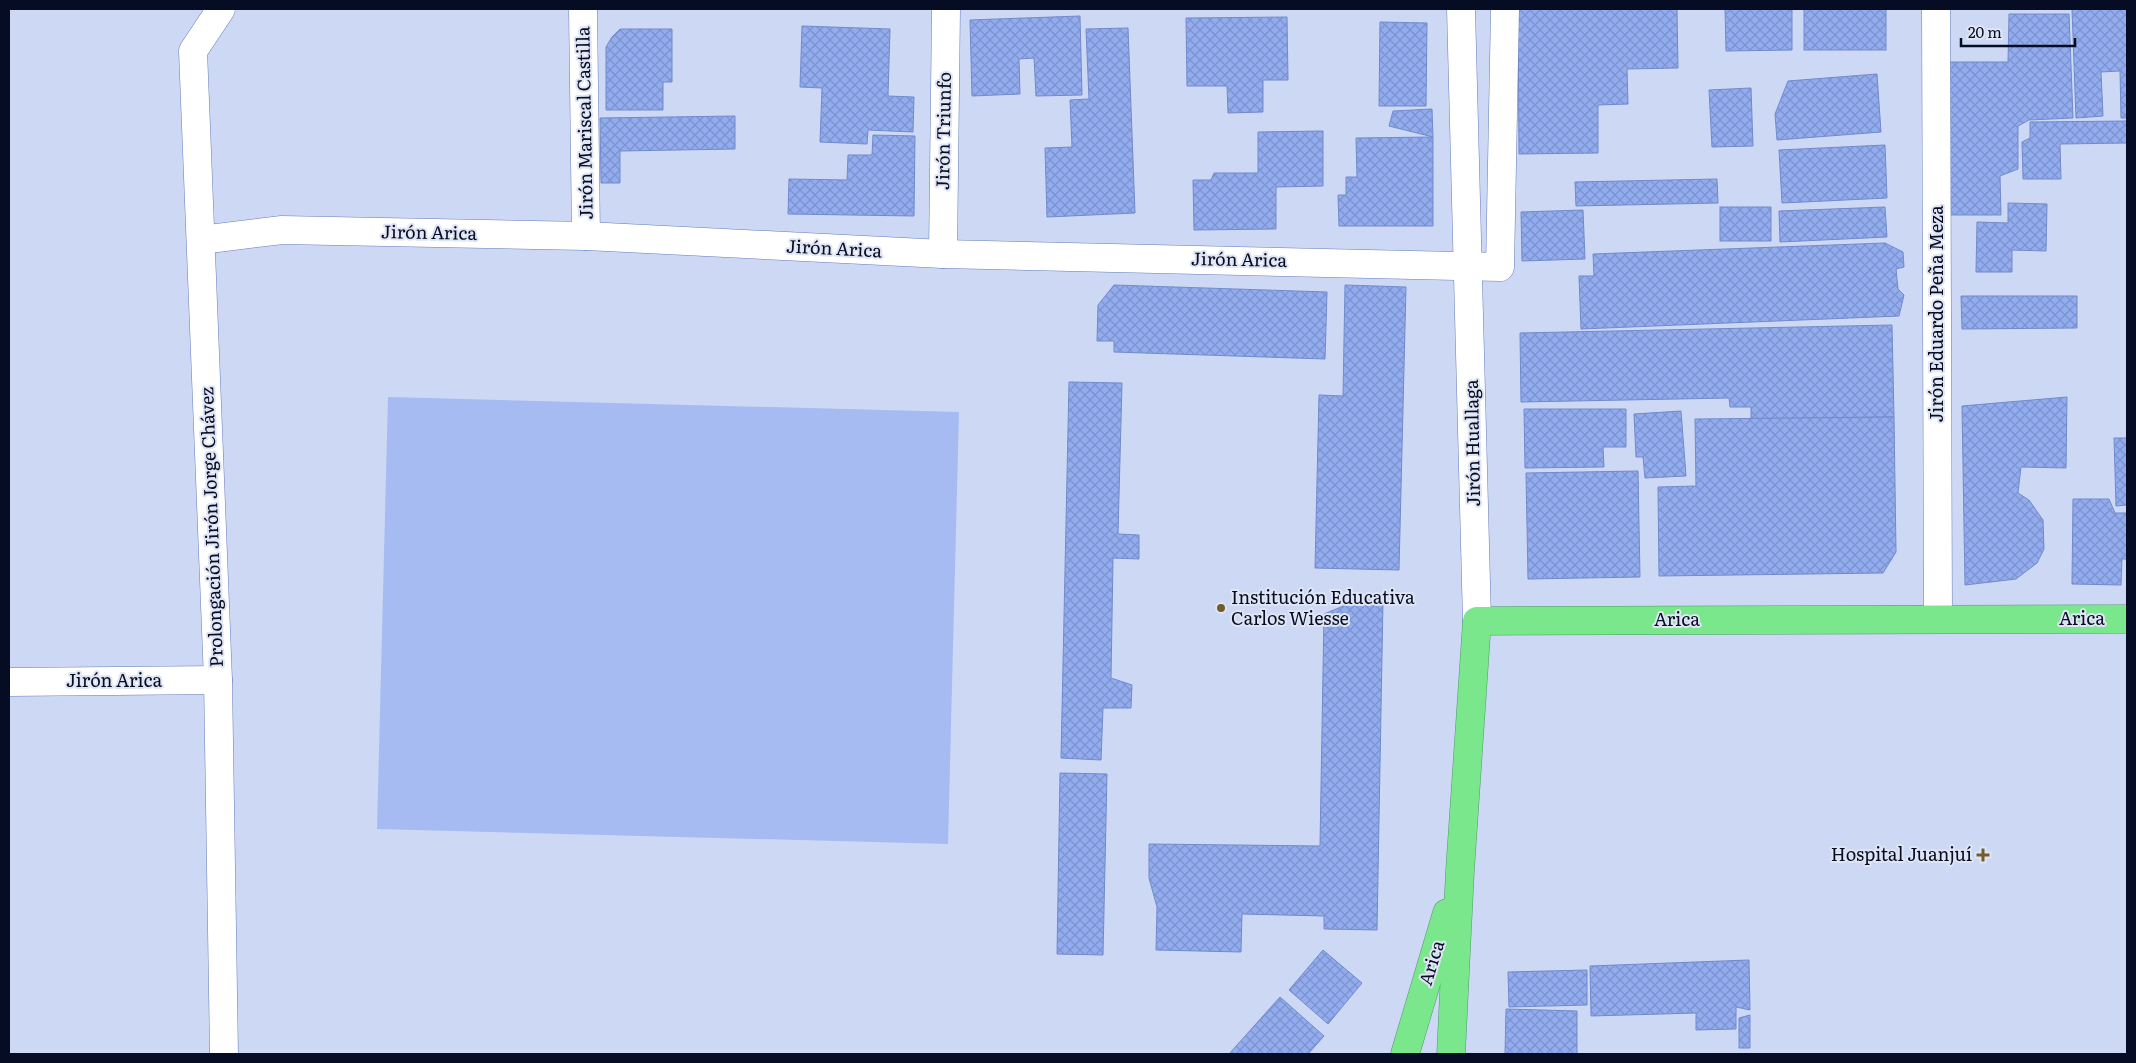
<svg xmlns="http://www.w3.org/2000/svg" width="2136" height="1063" viewBox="0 0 2136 1063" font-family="Literata,serif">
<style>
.garden{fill:#a6bbf1}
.building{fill:url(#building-cross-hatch);stroke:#728acb}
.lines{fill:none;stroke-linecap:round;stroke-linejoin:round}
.minor-casing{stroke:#657dbc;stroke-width:29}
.highway-casing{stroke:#519a68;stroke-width:29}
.minor{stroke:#fff;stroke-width:28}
.highway{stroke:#7ae78d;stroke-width:28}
.poi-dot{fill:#715d2c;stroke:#dfe5f3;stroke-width:2}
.labels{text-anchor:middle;stroke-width:4;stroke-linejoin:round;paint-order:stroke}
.street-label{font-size:18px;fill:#060c24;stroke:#dfe5f3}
.poi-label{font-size:18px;fill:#060c24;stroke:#dfe5f3;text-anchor:start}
</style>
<defs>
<pattern id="building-cross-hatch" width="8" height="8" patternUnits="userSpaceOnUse" patternTransform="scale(1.25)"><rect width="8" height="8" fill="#92acef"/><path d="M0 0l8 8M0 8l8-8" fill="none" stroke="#7c93cd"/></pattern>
</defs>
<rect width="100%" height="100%" fill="#ccd8f4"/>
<polygon class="garden" points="388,397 959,412 948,844 377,829"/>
<g class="building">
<polygon points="1518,9 1677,9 1678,68 1627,69 1628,104 1598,105 1598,153 1519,154"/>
<polygon points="1725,9 1792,9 1792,50 1726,51"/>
<rect x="1804" y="9" width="82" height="41"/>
<polygon points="2072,9 2127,9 2127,118 2121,118 2120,71 2101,72 2103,116 2076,118"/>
<polygon points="2009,14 2069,14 2073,118 2029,120 2018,126 2018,169 2000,176 2001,215 1949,215 1950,62 2008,62"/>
<polygon points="1080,16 1082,95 1036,96 1034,58 1019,59 1020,94 972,96 970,20"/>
<polygon points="1287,17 1288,80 1263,80 1263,112 1228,113 1227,86 1187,86 1186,18"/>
<polygon points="1380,22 1427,23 1426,106 1379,106"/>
<polygon points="802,26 890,29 888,96 914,97 913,132 868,130 867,144 820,142 822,88 800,87"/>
<polygon points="1128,28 1135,213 1047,217 1045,148 1072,147 1070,100 1089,99 1086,29"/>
<polygon points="620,29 672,29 672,82 663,82 663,110 606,110 606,47 612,37"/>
<polygon points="1877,74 1881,132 1777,140 1775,114 1788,81"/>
<polygon points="1751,88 1753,146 1712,147 1709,90"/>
<polygon points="1432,109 1433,137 1389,126 1393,111"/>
<polygon points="735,116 735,149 620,151 620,183 601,183 600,118"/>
<polygon points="2127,121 2127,143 2060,144 2061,179 2023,179 2022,142 2030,138 2030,122"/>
<polygon points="1323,131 1323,186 1276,187 1276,229 1194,230 1193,180 1211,180 1214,173 1258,173 1258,132"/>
<polygon points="873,135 915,136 914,216 788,214 789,179 847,180 848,155 872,155"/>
<polygon points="1433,137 1433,226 1339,226 1338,195 1346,195 1346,177 1357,177 1356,138"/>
<polygon points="1885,145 1887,198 1782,203 1779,150"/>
<polygon points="1717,179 1718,203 1576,206 1575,182"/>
<polygon points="2008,203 2047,204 2046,251 2012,250 2012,272 1976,272 1977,222 2008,223"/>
<rect x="1720" y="207" width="51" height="34"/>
<polygon points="1885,207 1887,237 1780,242 1779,211"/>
<polygon points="1583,210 1585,259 1522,261 1521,212"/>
<polygon points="1885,243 1903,252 1904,267 1896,269 1898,289 1904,295 1899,316 1581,329 1579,276 1594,276 1593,254"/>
<polygon points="1114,285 1327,292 1325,359 1114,352 1114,341 1097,341 1098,305"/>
<polygon points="1345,285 1406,287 1399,570 1315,568 1319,395 1343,396"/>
<polygon points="1961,296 2077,296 2077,328 1962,329"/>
<polygon points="1892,325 1894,417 1751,419 1751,407 1730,407 1729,398 1521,402 1520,333"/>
<polygon points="1069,382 1122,383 1118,534 1139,535 1139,559 1113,558 1111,678 1132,685 1131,708 1103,708 1101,760 1061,758"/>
<polygon points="2067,397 2066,468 2021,467 2018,493 2029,500 2043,520 2044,549 2037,563 2016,579 1965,585 1962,406"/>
<polygon points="1524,409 1626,409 1626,447 1603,447 1604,467 1525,468"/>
<polygon points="1681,411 1686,476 1645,478 1643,457 1636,457 1634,414"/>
<polygon points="1894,417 1896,552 1883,573 1659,576 1658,487 1696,486 1695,419"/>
<polygon points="2114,438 2127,438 2127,505 2116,506"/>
<polygon points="1638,471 1640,577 1528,579 1526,473"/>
<polygon points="2073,499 2109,499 2115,513 2127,513 2127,559 2122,559 2121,585 2072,584"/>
<polygon points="1358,600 1383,600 1377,930 1324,929 1324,916 1242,914 1241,952 1156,950 1157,907 1149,878 1149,844 1320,846 1324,614"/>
<polygon points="1060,773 1107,774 1103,955 1057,954"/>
<polygon points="1323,950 1362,983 1328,1024 1289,990"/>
<polygon points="1749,960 1750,1010 1736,1007 1736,1029 1696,1030 1696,1013 1591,1016 1590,966"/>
<polygon points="1587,970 1587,1005 1509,1007 1508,972"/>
<polygon points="1280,997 1324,1036 1308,1054 1229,1054"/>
<polygon points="1506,1009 1577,1011 1577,1054 1505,1054"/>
<polygon points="1750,1015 1750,1048 1739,1048 1739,1018"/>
</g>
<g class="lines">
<defs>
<g id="minor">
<polyline points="221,9 193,51 218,680 224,1054"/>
<polyline points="583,9 586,236"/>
<polyline points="1461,9 1477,621"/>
<polyline points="1936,9 1938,619"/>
<polyline points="201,240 282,230 586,236 943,254 1500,267 1505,9"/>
<polyline points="943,254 946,9"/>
<polyline points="9,682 218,680"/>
</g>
<g id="highway">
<polyline points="1405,1054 1447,913"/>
<polyline points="1451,1054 1460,871 1477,621 2127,619"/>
</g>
</defs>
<use href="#minor" class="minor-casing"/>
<use href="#highway" class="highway-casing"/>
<use href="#minor" class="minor"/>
<use href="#highway" class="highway"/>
</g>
<g class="poi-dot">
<circle cx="1221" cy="608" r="5"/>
<path d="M1980.5 847.5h5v5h5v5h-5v5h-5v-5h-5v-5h5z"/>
</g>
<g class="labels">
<g class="street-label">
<text transform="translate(585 123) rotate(-91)" y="6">Jirón Mariscal Castilla</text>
<text transform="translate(944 131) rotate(-89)" y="6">Jirón Triunfo</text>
<text transform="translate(429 233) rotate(1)" y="6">Jirón Arica</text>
<text transform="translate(834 249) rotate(3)" y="6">Jirón Arica</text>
<text transform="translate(1239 260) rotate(1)" y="6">Jirón Arica</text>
<text transform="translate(1937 314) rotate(-90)" y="6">Jirón Eduardo Peña Meza</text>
<text transform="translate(1473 443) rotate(-91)" y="6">Jirón Huallaga</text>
<text transform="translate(212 527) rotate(-92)" y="6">Prolongación Jirón Jorge Chávez</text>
<text x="2082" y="625">Arica</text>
<text x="1677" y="626">Arica</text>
<text x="114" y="687">Jirón Arica</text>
<text transform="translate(1432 963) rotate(-73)" y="6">Arica</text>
</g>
<g class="poi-label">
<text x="1231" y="604">Institución Educativa<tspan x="1231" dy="21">Carlos Wiesse</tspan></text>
<text x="1972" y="861" text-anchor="end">Hospital Juanjuí</text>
</g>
</g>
<rect width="2136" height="1063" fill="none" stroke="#060c24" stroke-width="20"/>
<path d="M1961 38v8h114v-8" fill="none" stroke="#060c24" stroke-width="2.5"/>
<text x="1968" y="38" font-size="15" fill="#060c24" stroke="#dfe5f3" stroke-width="4" paint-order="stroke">20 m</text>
</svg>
